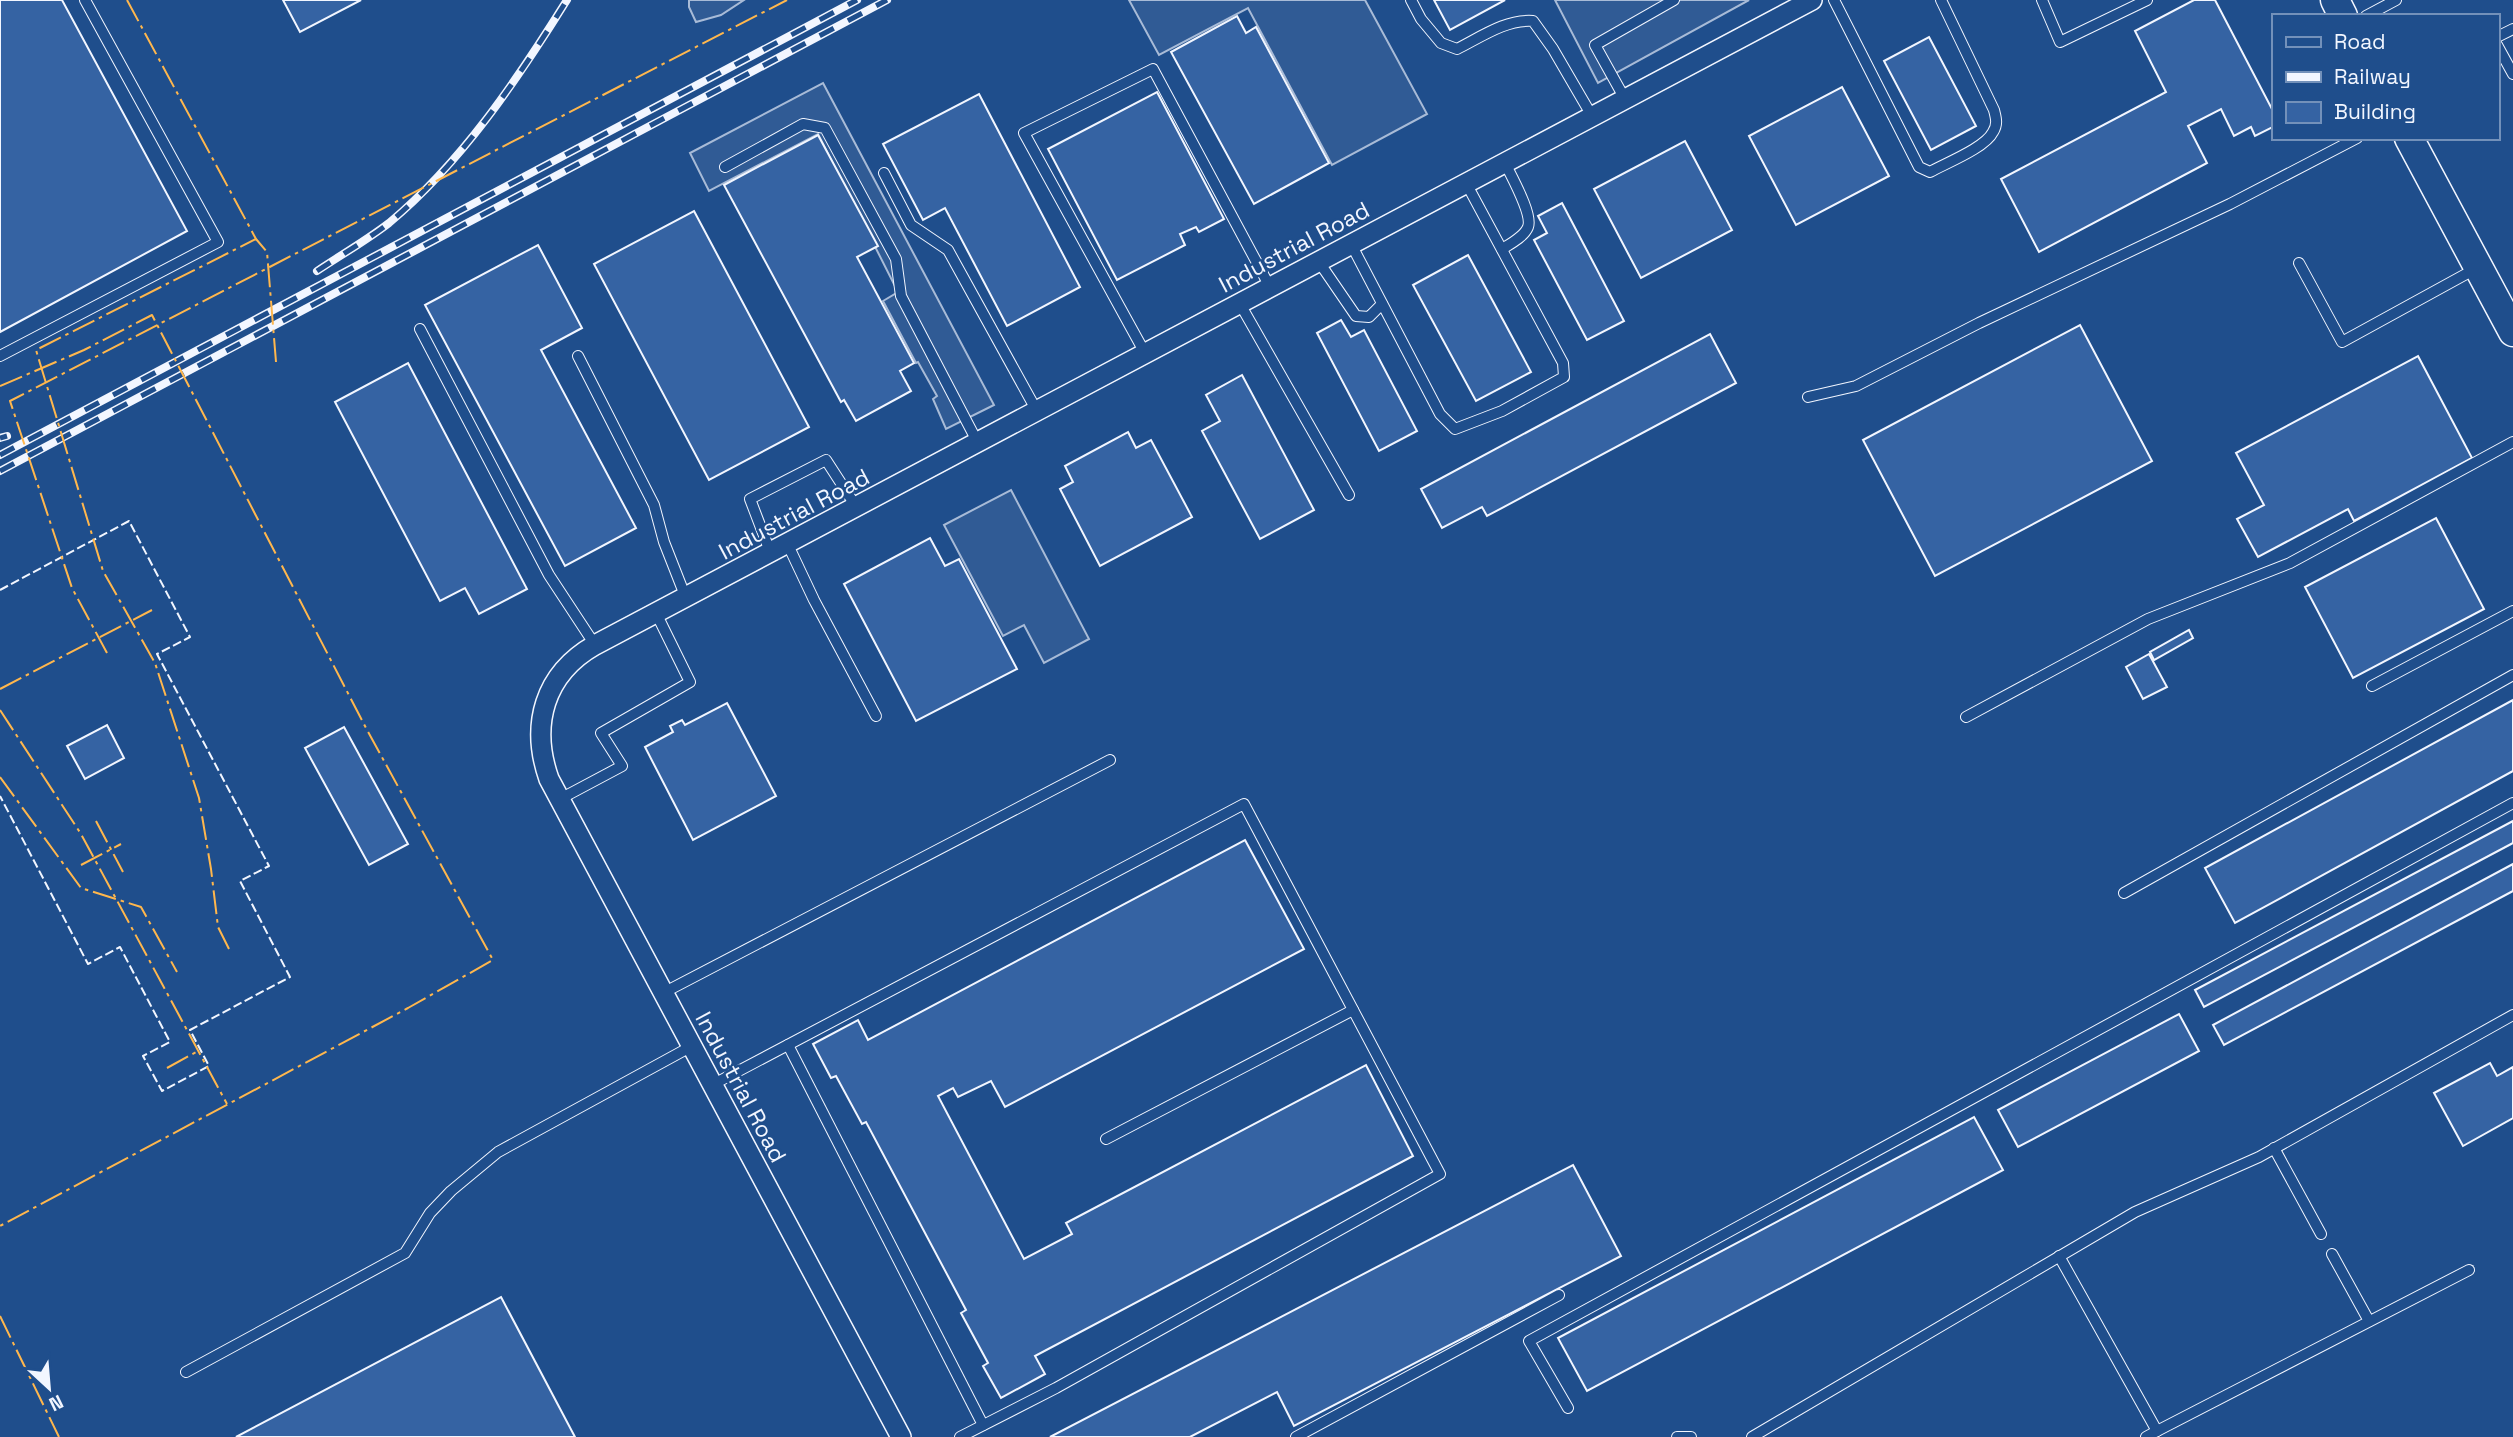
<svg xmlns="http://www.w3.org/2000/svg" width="2513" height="1437" viewBox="0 0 2513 1437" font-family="'Space Grotesk',sans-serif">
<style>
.built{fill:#305b95;stroke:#a8bbd7;stroke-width:2}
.building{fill:#3563a3;stroke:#f2f6ff;stroke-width:2}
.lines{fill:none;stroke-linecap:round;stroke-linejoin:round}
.lane-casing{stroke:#f2f6ff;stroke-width:12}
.street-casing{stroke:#f2f6ff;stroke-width:22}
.secondary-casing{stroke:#f2f6ff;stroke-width:31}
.lane{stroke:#1f4e8c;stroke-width:10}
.street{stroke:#1f4e8c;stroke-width:19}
.secondary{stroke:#1f4e8c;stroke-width:28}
.rail-casing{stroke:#f2f6ff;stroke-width:8}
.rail{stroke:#1f4e8c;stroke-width:5;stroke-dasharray:16;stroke-linecap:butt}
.fence{stroke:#f2f6ff;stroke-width:2;stroke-dasharray:9 3.5;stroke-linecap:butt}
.power{stroke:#ffb74d;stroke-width:2;stroke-dasharray:24 5 3.5 5;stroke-linecap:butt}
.labels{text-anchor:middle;stroke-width:5;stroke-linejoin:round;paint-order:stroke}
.street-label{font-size:23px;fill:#f2f6ff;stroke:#1f4e8c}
</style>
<rect width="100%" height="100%" fill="#1f4e8c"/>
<g class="built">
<polygon points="689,0 744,0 721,15 696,22 689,7"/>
<polygon points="1129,0 1365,0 1427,114 1332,165 1248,8 1159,55"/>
<polygon points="1555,0 1749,0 1598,83"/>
<polygon points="823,83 994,405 946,429 933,399 937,396 918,362 916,363 883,301 898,292 818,134 709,191 690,153"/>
<polygon points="1011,490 1089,639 1044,663 1024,625 1003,636 944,525"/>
</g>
<g class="building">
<polygon points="0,0 62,0 187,231 0,332"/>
<polygon points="283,0 361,0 300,32"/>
<polygon points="1434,0 1505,0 1450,30"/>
<polygon points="2194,0 2215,0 2273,111 2273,127 2255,136 2251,127 2234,136 2221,109 2188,126 2207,163 2039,252 2001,179 2166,92 2135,31"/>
<polygon points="1237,16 1246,33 1256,27 1329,163 1254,204 1171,52"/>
<polygon points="1929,37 1976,126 1931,150 1884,61"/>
<polygon points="1842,87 1889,176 1796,225 1749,136"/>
<polygon points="1157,92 1224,219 1199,232 1196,227 1180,234 1185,245 1117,280 1048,149"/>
<polygon points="979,94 1080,287 1007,326 945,208 923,220 883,144"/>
<polygon points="818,135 878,246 857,257 914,363 900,371 911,391 856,421 844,400 841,402 724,185"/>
<polygon points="1685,141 1732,230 1641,278 1594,189"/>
<polygon points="1562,203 1624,321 1587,340 1534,240 1547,233 1538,216"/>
<polygon points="694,211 809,427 709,480 594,264"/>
<polygon points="538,245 582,328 541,350 636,528 565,566 425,305"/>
<polygon points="1468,255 1531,372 1476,401 1413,285"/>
<polygon points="1341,320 1351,337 1364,330 1417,431 1379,451 1317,333"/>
<polygon points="2080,325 2152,461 1935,576 1863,440"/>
<polygon points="1710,334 1736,383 1487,516 1482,507 1442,528 1421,489"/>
<polygon points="2418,356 2472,458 2354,521 2348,509 2258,557 2237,519 2264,505 2236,453"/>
<polygon points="408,363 527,589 479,614 465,588 440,601 335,402"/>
<polygon points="1242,375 1314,510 1260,539 1202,431 1220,421 1206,395"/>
<polygon points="1128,432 1136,448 1151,440 1192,517 1100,566 1060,489 1073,482 1065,466"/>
<polygon points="2436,518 2484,609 2353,678 2305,587"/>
<polygon points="930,538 945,566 959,559 1017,669 916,721 844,584"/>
<polygon points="2189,630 2193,638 2154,660 2150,652"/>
<polygon points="2149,654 2167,687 2143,699 2126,667"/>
<polygon points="2513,700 2513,771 2235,923 2205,868"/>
<polygon points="727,703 776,796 693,840 645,747 673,732 670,726 682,720 685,725"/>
<polygon points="107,725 124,758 85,779 67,746"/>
<polygon points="344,727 408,844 369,865 305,748"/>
<polygon points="2513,821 2513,843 2204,1007 2195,990"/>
<polygon points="1245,840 1304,949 1005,1107 991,1081 958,1097 953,1088 938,1096 1024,1259 1072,1234 1066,1223 1366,1065 1413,1156 1035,1356 1045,1374 1001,1398 983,1366 988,1363 961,1313 966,1310 866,1122 862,1124 836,1076 831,1078 813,1044 858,1020 868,1040"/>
<polygon points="2513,864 2513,891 2224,1045 2213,1025"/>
<polygon points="2179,1014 2199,1051 2018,1147 1998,1110"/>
<polygon points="2490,1063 2497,1076 2513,1067 2513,1118 2463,1146 2434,1093"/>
<polygon points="1974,1117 2003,1170 1587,1391 1558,1338"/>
<polygon points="1573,1165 1621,1256 1294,1426 1277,1392 1190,1437 1050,1437"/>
<polygon points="501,1297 575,1437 236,1437"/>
</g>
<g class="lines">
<defs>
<g id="lane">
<path d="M1411,0L1421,19L1441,43L1457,49C1481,37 1506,19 1533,21L1553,49L1592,116"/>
<path d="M1834,0L1919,167L1930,172C1946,163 1985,148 1993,132C1998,124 1996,118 1994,110L1941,0"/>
<polyline points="2042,0 2060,42 2147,0"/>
<polyline points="2366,16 2396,0"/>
<polyline points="2497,37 2513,29"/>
<polyline points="2497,45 2513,74"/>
<polyline points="1625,99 1595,45 1674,0"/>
<polyline points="725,167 803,124 825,128 896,259 901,296 979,445"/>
<polyline points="884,173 911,225 948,250 1038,413"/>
<polyline points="1351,244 1440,414 1455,429 1502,411 1564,377 1563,363 1466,183"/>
<path d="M1502,249C1510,244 1524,237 1528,227C1533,214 1511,176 1505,163"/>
<polyline points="1319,262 1356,316 1369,317 1382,304"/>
<polyline points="2299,263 2342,342 2477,268"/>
<polyline points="1240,304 1349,495"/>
<polyline points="420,329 549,575 595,645"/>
<polyline points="1145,353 1024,133 1153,69 1270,287"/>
<polyline points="0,356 218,242 85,0"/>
<polyline points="578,356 654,505 664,542 686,598"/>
<polyline points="1808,397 1856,386 1979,323 2230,204 2357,138"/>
<polyline points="788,545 814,600 876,716"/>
<polyline points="771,554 750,499 826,460 857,508"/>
<polyline points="2372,686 2513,611"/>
<polyline points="1966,717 2148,619 2290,563 2513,442"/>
<polyline points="560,799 622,766 601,733 690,682 656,613"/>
<polyline points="2124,893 2513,675"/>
<polyline points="663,993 1110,760"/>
<polyline points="788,1045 983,1425"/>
<polyline points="712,1085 1244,804 1440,1174 1056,1388 960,1437"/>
<polyline points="1106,1139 1353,1010"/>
<polyline points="2274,1148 2321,1234"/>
<polyline points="2332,1254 2369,1321"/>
<polyline points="2059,1256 2157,1431 2146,1437"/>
<polyline points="186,1372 405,1253 430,1213 451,1191 498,1152 692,1046"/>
<polyline points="1568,1408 1529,1341 2513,803"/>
<polyline points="2157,1431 2469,1270"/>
<polyline points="1296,1437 1559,1295"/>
<polyline points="1677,1437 1691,1437"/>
<polyline points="1752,1437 2135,1212 2259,1157 2513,1015"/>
</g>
<path id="street" d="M901,1437L549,779C530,725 544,674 595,645C1002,433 1406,215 1812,0"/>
<g id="secondary">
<polyline points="2335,0 2343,16"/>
<polyline points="2409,138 2513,332"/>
</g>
</defs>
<use href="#lane" class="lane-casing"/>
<use href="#street" class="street-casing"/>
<use href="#secondary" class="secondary-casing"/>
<use href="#lane" class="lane"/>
<use href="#street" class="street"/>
<use href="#secondary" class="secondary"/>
<defs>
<g id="rail">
<path d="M317,271C341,255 367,240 389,223C462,162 517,80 567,0"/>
<polyline points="0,438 7,436"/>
<polyline points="0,455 857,0"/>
<polyline points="0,471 887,0"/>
</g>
</defs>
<use href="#rail" class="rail-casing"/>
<use href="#rail" class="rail"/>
<polyline class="fence" points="0,590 129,521 190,637 157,654 269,866 240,881 290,977 190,1030 209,1066 162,1091 143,1056 170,1042 120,947 88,964 0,796"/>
<g class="power">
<polyline points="127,0 256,239 267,252 276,362"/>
<polyline points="0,386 84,350 152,315 366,728 493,960 408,1008 0,1226"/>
<polyline points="107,653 72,588 10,401 787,0"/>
<polyline points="0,689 152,610"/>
<polyline points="0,710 81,834 227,1104"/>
<polyline points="0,777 81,888 141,907 177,972"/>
<polyline points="96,821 123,872"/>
<polyline points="81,865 121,844"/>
<polyline points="229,949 218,927 211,869 199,798 155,663 103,571 36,350 256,239"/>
<polyline points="167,1068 198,1051"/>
<polyline points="0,1316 59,1437"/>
</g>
</g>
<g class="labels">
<g class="street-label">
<text transform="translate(1294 247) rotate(-28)" y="8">Industrial Road</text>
<text transform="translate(794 514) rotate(-28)" y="8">Industrial Road</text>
<text transform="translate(741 1087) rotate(62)" y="8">Industrial Road</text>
</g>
</g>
<rect x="2272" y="14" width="228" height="126" fill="#1f4e8c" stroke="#7391ba" stroke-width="2"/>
<rect x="2286" y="37" width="35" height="10" fill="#1f4e8c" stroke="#7391ba" stroke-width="2"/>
<text x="2334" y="49" font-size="21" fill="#f2f6ff">Road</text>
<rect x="2286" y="72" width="35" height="10" fill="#f2f6ff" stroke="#7391ba" stroke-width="2"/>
<text x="2334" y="84" font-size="21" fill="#f2f6ff">Railway</text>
<rect x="2286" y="102" width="35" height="21" fill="#3563a3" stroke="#7391ba" stroke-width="2"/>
<text x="2334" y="119" font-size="21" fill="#f2f6ff">Building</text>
<g transform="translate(49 1388) rotate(154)" stroke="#1f4e8c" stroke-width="5" paint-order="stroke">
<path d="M0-5L12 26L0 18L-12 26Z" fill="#f2f6ff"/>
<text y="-10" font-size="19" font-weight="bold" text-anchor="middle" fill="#f2f6ff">N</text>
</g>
</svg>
